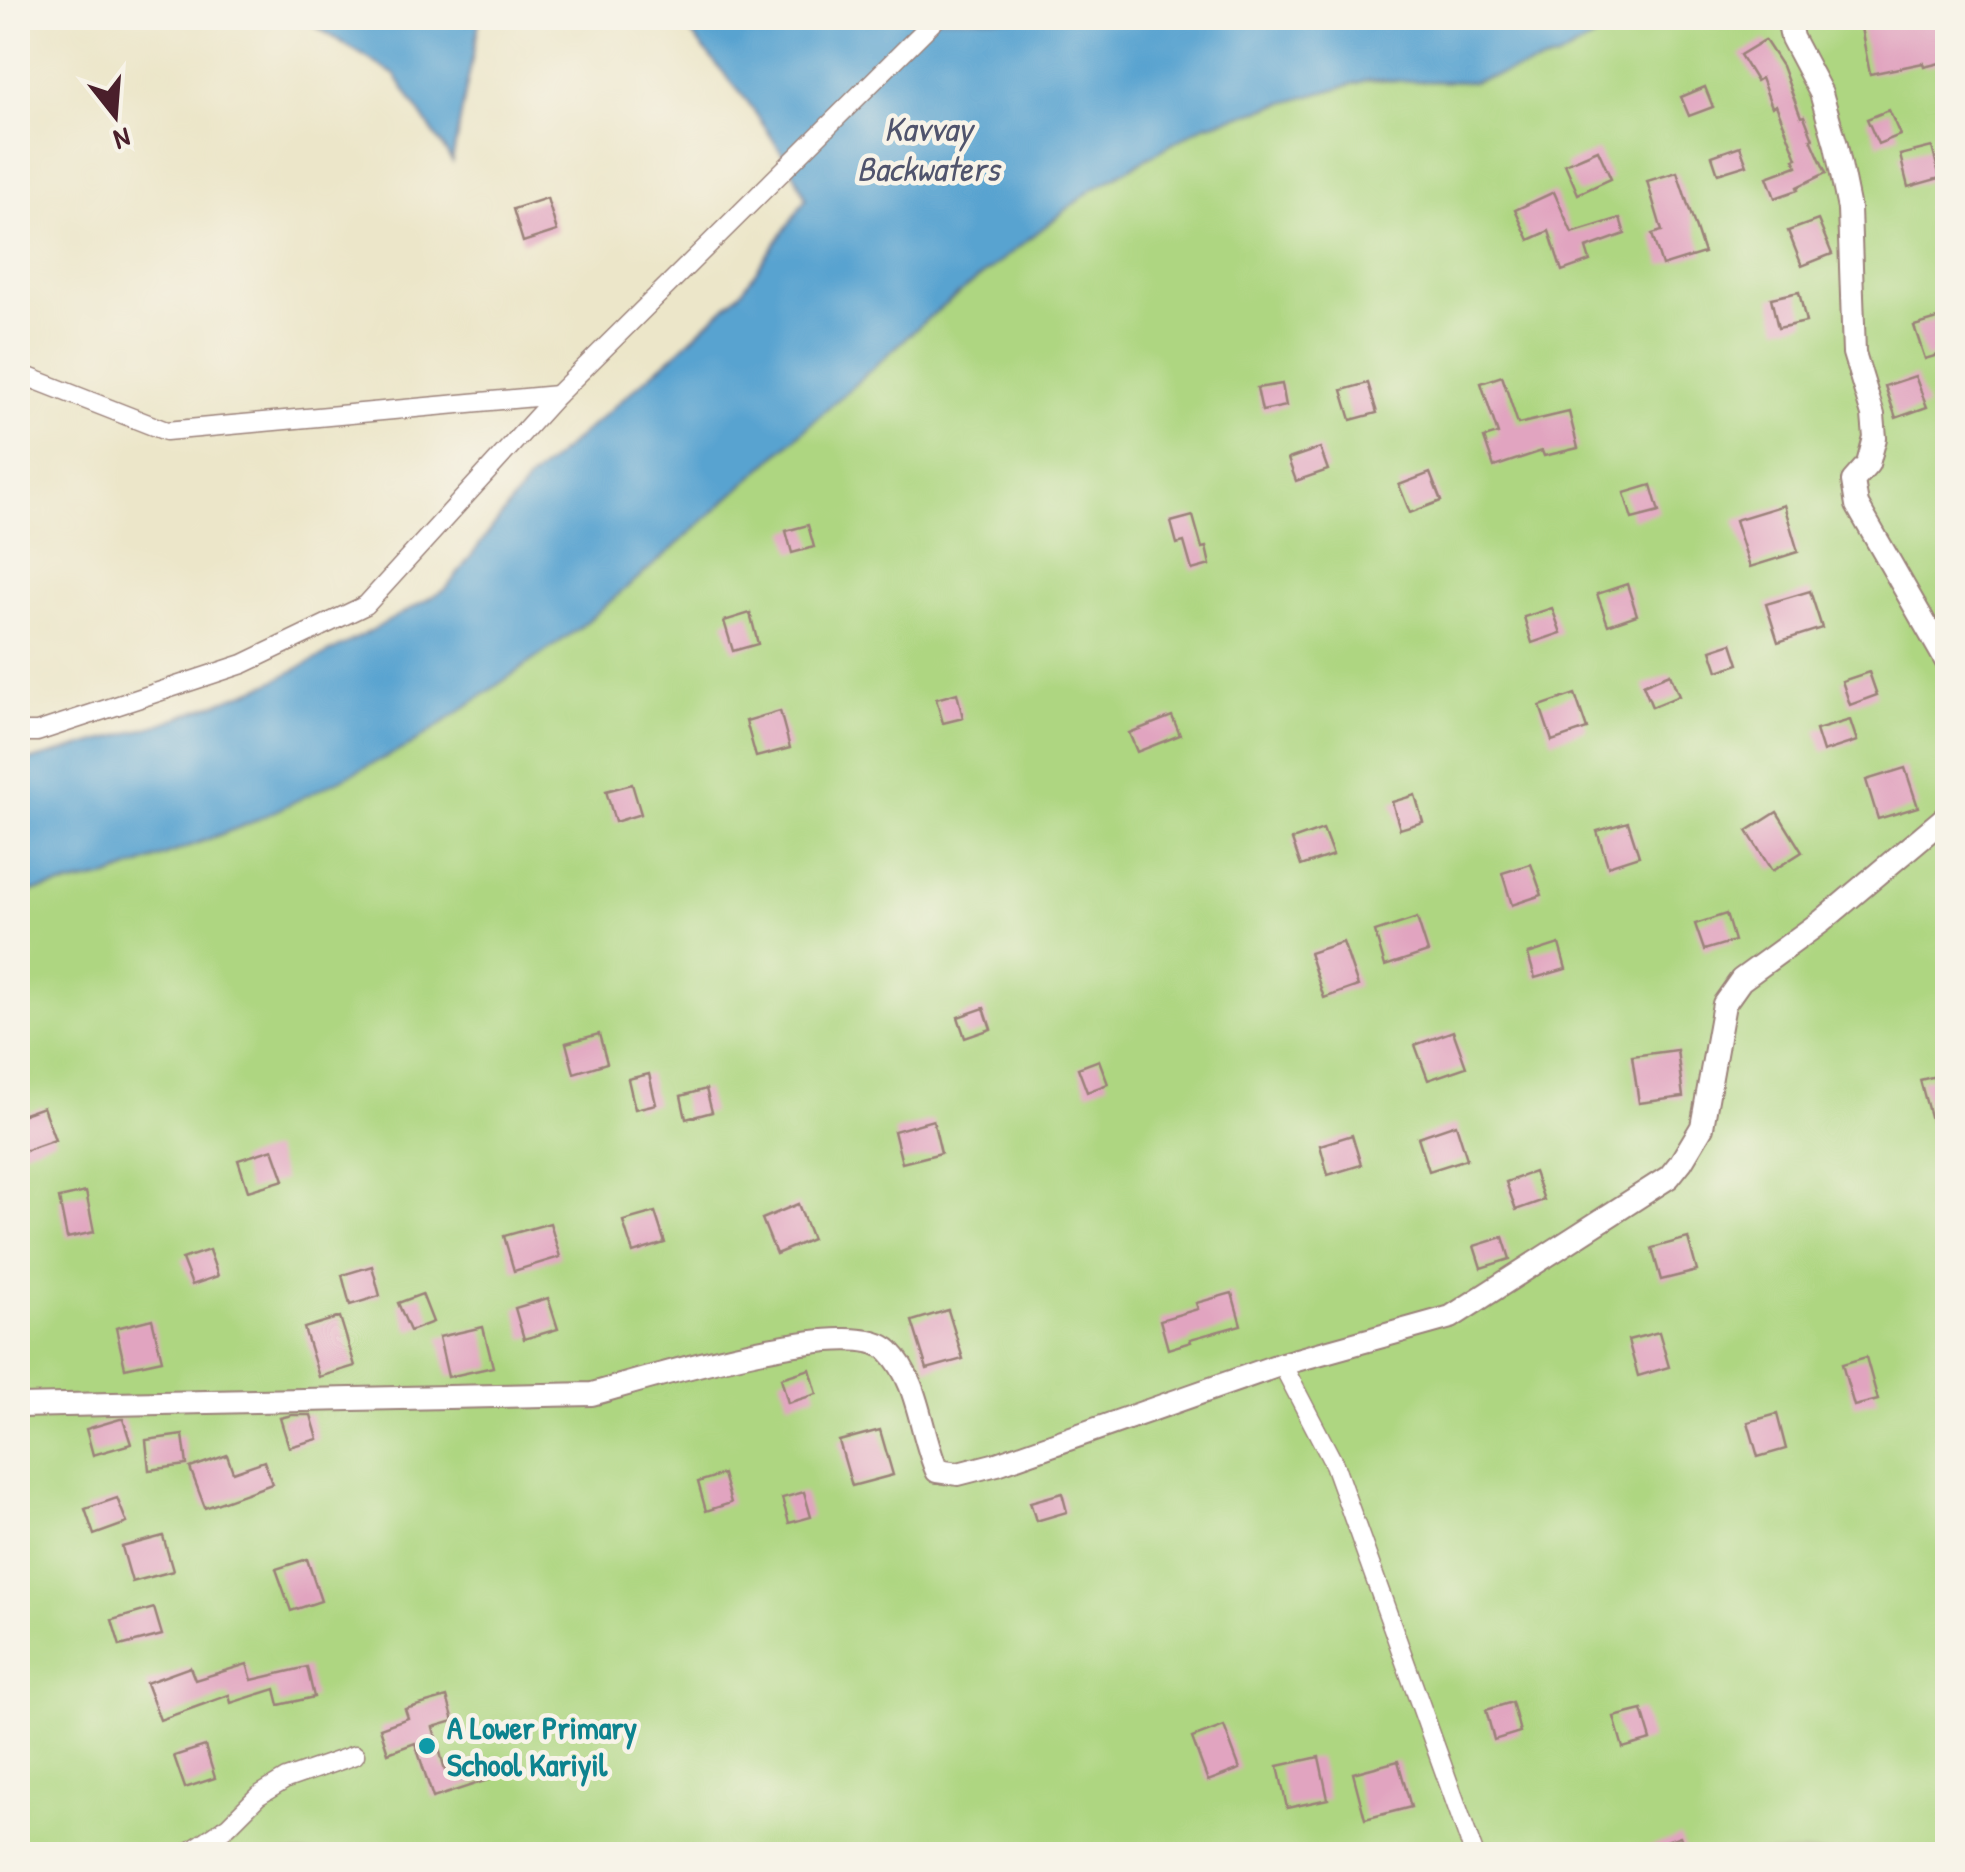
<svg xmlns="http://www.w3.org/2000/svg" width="1965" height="1872" viewBox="0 0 1965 1872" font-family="'Patrick Hand',sans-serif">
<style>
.green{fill:#aed681;stroke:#7c7a56;stroke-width:2.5}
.water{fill:#58a3d0;stroke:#51617e;stroke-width:2.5}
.building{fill:#e1a4c0}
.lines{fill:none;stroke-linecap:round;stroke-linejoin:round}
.minor-casing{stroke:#9b827a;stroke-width:21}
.tertiary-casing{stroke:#9b827a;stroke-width:26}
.minor{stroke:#fff;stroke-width:18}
.tertiary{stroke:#fff;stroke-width:22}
.culture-dot{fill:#0f9aa8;stroke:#f7f3e8;stroke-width:4}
.labels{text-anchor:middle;stroke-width:9;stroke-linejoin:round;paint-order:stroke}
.culture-label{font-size:32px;font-weight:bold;fill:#0d838f;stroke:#f7f3e8;text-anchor:start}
.water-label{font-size:35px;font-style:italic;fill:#50546d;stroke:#f7f3e8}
</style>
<rect width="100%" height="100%" fill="#f7f3e8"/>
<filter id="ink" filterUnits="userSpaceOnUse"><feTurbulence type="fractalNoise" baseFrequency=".01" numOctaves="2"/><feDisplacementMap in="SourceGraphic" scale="20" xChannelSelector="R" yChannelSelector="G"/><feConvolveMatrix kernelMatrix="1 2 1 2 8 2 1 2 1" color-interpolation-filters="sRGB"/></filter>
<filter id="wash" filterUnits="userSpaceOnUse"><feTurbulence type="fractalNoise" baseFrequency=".0048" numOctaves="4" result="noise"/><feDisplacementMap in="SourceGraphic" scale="40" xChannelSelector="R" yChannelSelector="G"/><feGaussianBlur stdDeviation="2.25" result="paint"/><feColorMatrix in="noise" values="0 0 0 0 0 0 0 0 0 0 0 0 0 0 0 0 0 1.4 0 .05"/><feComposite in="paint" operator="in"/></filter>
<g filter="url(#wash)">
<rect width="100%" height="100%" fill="#ece6c9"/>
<polygon class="green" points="1628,18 1947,18 1947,1854 18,1854 18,894 108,877 248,824 671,550 928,318 1090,191 1205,125 1367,80 1472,82 1557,59"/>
<g class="water">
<polygon points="302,18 480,18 452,161 395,75"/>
<polygon points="678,18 1628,18 1557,59 1472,82 1367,80 1205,125 1090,191 928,318 671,550 578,629 411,745 248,824 108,877 18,894 18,764 158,725 266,685 365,634 446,589 528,481 677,352 742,291 806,199 791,166 748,102"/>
</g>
<g id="blocks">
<g class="building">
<polygon points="1929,18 1948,18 1948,61 1924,67 1923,63 1870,74 1861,28 1897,20 1898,25"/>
<polygon points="1765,40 1782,66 1801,117 1804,116 1813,139 1811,139 1826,173 1797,187 1798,190 1775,198 1767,177 1797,166 1794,159 1797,158 1776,105 1772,107 1761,78 1756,81 1740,55"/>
<polygon points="1705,87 1713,107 1689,116 1681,97"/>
<polygon points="1889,110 1900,135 1878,144 1867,119"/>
<polygon points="1740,146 1747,165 1718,174 1712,156"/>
<polygon points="1932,147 1940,178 1908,187 1900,155"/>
<polygon points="1598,150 1611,179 1578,194 1565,164"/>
<polygon points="1677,172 1704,253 1662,266 1652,234 1662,231 1647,181"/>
<polygon points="1554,192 1572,233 1620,218 1625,234 1586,248 1590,261 1562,271 1549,231 1529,240 1515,210"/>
<polygon points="547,198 557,231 523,242 513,209"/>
<polygon points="1818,220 1832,254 1802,266 1788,231"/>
<polygon points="1799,292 1806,322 1778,328 1771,298"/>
<polygon points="1948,316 1948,352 1925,359 1914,326"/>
<polygon points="1502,376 1518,424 1569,412 1578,448 1544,456 1542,451 1494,467 1484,438 1498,434 1481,383"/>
<polygon points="1915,376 1927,407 1896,418 1885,386"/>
<polygon points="1368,383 1377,413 1351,420 1342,390"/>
<polygon points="1282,384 1286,406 1262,411 1257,388"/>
<polygon points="1320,448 1328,470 1296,481 1288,459"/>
<polygon points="1430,473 1441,501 1410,513 1399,485"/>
<polygon points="1651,485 1659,512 1632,519 1624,493"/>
<polygon points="1784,505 1798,552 1750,567 1735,520"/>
<polygon points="1193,516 1202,548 1206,547 1210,565 1192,570 1184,542 1177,544 1171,522"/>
<polygon points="808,525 814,547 792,553 786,531"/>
<polygon points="1627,584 1637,615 1608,625 1597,594"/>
<polygon points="1810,591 1822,628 1778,642 1766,604"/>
<polygon points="1552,608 1561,633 1532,643 1524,617"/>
<polygon points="750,613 758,644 733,651 724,621"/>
<polygon points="1732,643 1739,664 1718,671 1711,650"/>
<polygon points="1869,672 1877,695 1850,705 1842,681"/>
<polygon points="1670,674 1679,696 1652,707 1643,685"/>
<polygon points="957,693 963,718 943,723 936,699"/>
<polygon points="1575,694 1587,729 1552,741 1540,706"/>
<polygon points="780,711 790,748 756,757 746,721"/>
<polygon points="1172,716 1180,735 1137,752 1129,733"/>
<polygon points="1850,720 1857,741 1823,752 1816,730"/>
<polygon points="1905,768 1918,807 1878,819 1866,780"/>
<polygon points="632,784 641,814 615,822 606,791"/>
<polygon points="1415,795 1423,822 1400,829 1392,802"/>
<polygon points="1777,812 1802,852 1772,871 1747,831"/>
<polygon points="1628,822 1639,856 1608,866 1597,831"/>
<polygon points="1323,829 1333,855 1301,866 1292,840"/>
<polygon points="1531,864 1542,895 1512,905 1502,873"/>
<polygon points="1726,914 1734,941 1704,950 1695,924"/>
<polygon points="1417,918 1428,952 1385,966 1375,932"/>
<polygon points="1343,942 1358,986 1324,998 1309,953"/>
<polygon points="1559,944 1566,969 1535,978 1528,954"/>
<polygon points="984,1008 991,1029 965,1038 958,1017"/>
<polygon points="1453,1031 1466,1067 1428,1080 1415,1045"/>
<polygon points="599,1034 607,1063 574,1073 566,1043"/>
<polygon points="1677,1050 1683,1097 1639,1103 1632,1056"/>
<polygon points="1099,1060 1108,1084 1087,1092 1078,1068"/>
<polygon points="1948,1073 1948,1115 1931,1120 1920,1080"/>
<polygon points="649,1074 656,1104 635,1109 628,1079"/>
<polygon points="706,1089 712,1112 686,1119 681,1096"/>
<polygon points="43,1107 55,1140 21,1152 18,1142 18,1116"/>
<polygon points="933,1120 941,1153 902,1163 894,1131"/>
<polygon points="1456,1124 1467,1159 1429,1171 1418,1137"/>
<polygon points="1352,1135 1361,1165 1328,1175 1320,1145"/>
<polygon points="273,1149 284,1180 248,1191 238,1160"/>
<polygon points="1534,1172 1544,1200 1516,1210 1506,1182"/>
<polygon points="86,1192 94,1232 67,1238 59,1198"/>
<polygon points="798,1204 812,1239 776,1254 762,1219"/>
<polygon points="655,1212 665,1243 633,1253 623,1221"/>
<polygon points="550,1223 560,1257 514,1271 504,1236"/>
<polygon points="1503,1237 1510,1259 1481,1268 1474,1246"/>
<polygon points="1688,1238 1697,1271 1661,1280 1652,1248"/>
<polygon points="209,1250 218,1276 192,1285 182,1259"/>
<polygon points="372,1266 380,1296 350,1305 342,1275"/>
<polygon points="1232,1293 1241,1325 1190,1339 1191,1342 1168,1349 1160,1320 1198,1309 1196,1303"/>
<polygon points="422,1294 433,1322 410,1331 398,1303"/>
<polygon points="548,1298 558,1329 524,1339 515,1308"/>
<polygon points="948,1310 963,1359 927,1369 912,1321"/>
<polygon points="340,1317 355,1366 319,1377 304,1328"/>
<polygon points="152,1319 162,1360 125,1368 116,1328"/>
<polygon points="483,1327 493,1367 448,1377 439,1337"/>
<polygon points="1659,1332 1669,1367 1638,1376 1628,1340"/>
<polygon points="1866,1357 1878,1400 1854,1406 1842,1364"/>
<polygon points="810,1369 817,1394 788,1403 781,1378"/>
<polygon points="1777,1414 1786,1449 1758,1457 1748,1422"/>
<polygon points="292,1415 311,1415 318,1439 289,1447 280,1418"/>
<polygon points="120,1419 123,1419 131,1444 93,1455 86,1429"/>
<polygon points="880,1430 893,1475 852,1486 839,1441"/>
<polygon points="183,1435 187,1465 149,1470 146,1440"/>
<polygon points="227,1455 233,1472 264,1461 272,1484 205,1508 190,1468"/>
<polygon points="723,1474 731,1503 706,1511 698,1482"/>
<polygon points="804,1492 811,1517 789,1523 782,1498"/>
<polygon points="1062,1493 1067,1512 1036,1521 1030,1502"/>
<polygon points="117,1498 127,1523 94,1535 85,1509"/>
<polygon points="163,1536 173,1571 132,1582 122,1547"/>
<polygon points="307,1559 321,1601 291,1611 276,1569"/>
<polygon points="154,1608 162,1635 120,1646 112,1620"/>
<polygon points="247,1664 252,1680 307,1667 314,1697 279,1705 275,1689 231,1703 229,1695 160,1720 146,1683 190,1667 195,1680"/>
<polygon points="447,1697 454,1721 433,1727 445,1770 481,1759 488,1780 433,1798 415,1743 388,1753 380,1728 408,1718 405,1709"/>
<polygon points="1512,1702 1520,1732 1494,1740 1486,1710"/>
<polygon points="1642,1710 1651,1740 1623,1748 1614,1717"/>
<polygon points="1224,1726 1240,1769 1208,1781 1192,1738"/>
<polygon points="205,1746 215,1778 185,1788 174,1756"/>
<polygon points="1319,1757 1328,1799 1287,1808 1278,1766"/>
<polygon points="1398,1761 1411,1807 1365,1819 1353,1773"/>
<polygon points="1680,1836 1687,1854 1635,1854 1635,1852"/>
</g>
</g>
</g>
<g filter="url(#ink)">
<use href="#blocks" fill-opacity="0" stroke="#9b827a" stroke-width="2.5"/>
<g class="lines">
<defs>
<g id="minor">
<polyline points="18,373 166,431 557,395"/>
<polyline points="18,732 37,732 243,664 366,605 557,395 937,18"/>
<polyline points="1282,1364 1334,1464 1474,1854"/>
<polyline points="187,1854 228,1826 258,1796 286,1779 355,1755"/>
</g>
<g id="tertiary">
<polyline points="1788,18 1792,38 1821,93 1836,145 1849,209 1854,353 1873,415 1875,438 1868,464 1853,481 1857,505 1948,664"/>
<path d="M18,1406L592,1394C643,1380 853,1314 889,1351C919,1381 920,1433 937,1471L958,1474L997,1464L1282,1364L1451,1317L1669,1177L1681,1162L1702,1127L1724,1004L1741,980L1822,921L1948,815"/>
</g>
</defs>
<use href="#minor" class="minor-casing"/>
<use href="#tertiary" class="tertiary-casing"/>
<use href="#minor" class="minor"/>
<use href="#tertiary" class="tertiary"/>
</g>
</g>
<circle class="culture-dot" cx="427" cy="1746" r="10"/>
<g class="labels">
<g class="culture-label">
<text x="447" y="1739">A Lower Primary<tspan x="447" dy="37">School Kariyil</tspan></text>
</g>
<g class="water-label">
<text x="928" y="141">Kavvay<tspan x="928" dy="40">Backwaters</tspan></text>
</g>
</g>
<rect width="1965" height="1872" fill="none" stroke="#f7f3e8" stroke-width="60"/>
<g transform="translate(115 115) rotate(163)" stroke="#f7f3e8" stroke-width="8" paint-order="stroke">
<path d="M0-8L18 38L0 25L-18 38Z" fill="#4a1f2b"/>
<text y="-15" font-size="28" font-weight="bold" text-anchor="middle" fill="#4a1f2b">N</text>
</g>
</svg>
